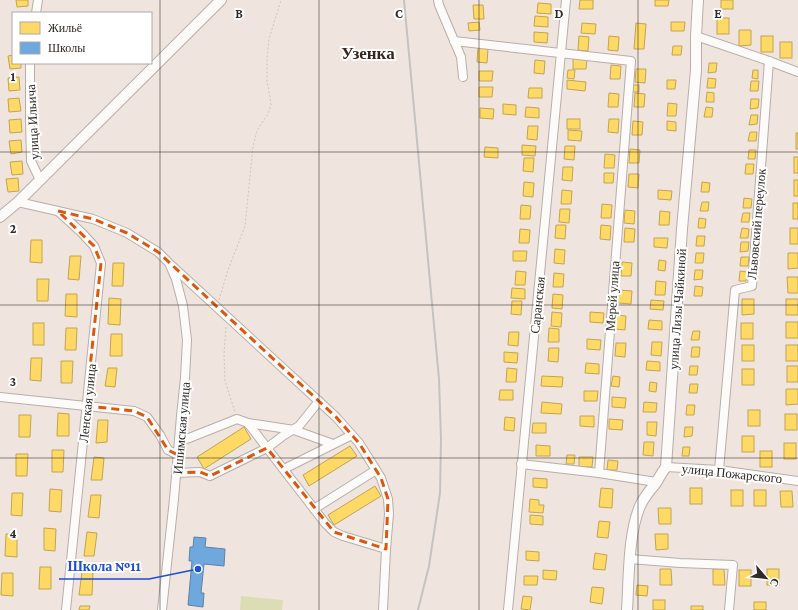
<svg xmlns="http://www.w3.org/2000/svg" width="798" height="610" viewBox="0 0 798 610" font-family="'Crimson Pro',serif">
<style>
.green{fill:#dcddb5}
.homes{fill:#ffd966;stroke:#c1a452}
.schools{fill:#6fa8dc;stroke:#5c82a5}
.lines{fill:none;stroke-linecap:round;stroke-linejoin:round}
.minor-casing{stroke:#b7aea9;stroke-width:10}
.tertiary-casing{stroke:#b7aea9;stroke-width:12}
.path{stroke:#cac6c2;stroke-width:1;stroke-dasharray:2 2;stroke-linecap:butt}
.minor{stroke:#fdfbfa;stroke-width:8}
.tertiary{stroke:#fdfbfa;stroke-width:10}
.rail{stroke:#c5c2c0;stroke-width:2}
.marked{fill:none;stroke:#df570d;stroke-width:3;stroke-dasharray:8 5;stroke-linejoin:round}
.grid{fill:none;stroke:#302925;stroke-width:1;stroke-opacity:0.55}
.labels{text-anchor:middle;stroke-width:4;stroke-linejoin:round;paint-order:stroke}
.street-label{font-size:13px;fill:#302925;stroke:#fff}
.district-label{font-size:17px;font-weight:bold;fill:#36271e;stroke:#fff}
.grid-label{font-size:13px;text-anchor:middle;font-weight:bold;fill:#302925;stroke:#fff;stroke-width:4;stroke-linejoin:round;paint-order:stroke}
.leader{fill:none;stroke:#1d4ed8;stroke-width:1.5}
.callout-dot{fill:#1d4ed8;stroke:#fff;stroke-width:1.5}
.callout-label{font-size:14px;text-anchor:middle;font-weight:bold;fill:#1d4ed8;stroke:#fff;stroke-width:4;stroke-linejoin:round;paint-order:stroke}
</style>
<rect width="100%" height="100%" fill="#f0e5de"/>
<polygon class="green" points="241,596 283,600 282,610 240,610"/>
<g class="homes">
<polygon points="16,0 28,0 28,6 17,7"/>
<polygon points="580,0 593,0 593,9 579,9"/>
<polygon points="655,0 669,0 668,6 655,6"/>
<rect x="721" y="0" width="12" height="9"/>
<polygon points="538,3 551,4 551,14 537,13"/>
<polygon points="473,5 483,5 484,19 474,19"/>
<polygon points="535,16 548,17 548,27 534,26"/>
<rect x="717" y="18" width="12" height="16"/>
<polygon points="479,22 480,30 469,31 468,23"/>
<polygon points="671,22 685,22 684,31 671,31"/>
<polygon points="582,23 596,24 595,34 581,33"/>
<polygon points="636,23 646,24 644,49 634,49"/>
<polygon points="739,30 751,30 751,45 739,46"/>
<polygon points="534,32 548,33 547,43 534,42"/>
<polygon points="579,36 589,37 588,51 578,50"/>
<polygon points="609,36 619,37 618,51 608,50"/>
<rect x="761" y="36" width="12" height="16"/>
<rect x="780" y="42" width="12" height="16"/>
<polygon points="673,46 682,46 681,55 672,55"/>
<polygon points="478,48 488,49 487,63 477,62"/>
<polygon points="13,55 13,63 21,63 21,68 10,69 8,56"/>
<polygon points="573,58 587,59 586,69 573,69"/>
<polygon points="535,60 545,61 544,74 534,73"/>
<polygon points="709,63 717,63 716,72 708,73"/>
<polygon points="611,65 621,66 620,79 610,79"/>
<polygon points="636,69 646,69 645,83 635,82"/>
<polygon points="568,70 575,70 574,79 567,78"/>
<polygon points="753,70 758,70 758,79 752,78"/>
<polygon points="479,71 493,71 492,81 479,81"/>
<polygon points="19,77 20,90 9,91 8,78"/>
<polygon points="708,78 716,79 715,88 707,88"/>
<polygon points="567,80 586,82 585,91 567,89"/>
<polygon points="667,80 676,80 675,89 667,89"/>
<polygon points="751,81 759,81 758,91 750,91"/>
<rect x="632" y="85" width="7" height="7"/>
<polygon points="479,87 493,87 492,97 479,97"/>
<polygon points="529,88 542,88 542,98 528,98"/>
<polygon points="707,92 714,93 714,102 706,102"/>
<polygon points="609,93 619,94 618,107 608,107"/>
<polygon points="635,93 645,94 644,107 634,107"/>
<polygon points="19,98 21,111 9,112 8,99"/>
<polygon points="751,99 759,99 758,108 750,109"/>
<polygon points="668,103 677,104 676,116 667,116"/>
<polygon points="503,104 516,105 516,115 503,114"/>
<polygon points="526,107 539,108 539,118 525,117"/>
<polygon points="706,107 713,108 712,117 704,117"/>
<polygon points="480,108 494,109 493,119 480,118"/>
<polygon points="751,115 758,115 757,124 749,125"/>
<polygon points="21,119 22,132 10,133 9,120"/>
<rect x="567" y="119" width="13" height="10"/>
<polygon points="609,119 619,119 618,133 608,132"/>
<polygon points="633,121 643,122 642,135 632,135"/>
<polygon points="667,121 676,122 676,131 667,130"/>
<polygon points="528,126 538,126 537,140 527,139"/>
<polygon points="568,130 582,131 581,141 568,140"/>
<polygon points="750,132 757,132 756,141 748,141"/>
<rect x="796" y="133" width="2" height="16"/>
<polygon points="21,140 22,152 11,154 9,141"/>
<polygon points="522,145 536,146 535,156 522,155"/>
<polygon points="565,146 575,146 574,160 564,159"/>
<polygon points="485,147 498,148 498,158 484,157"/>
<polygon points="630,149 640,150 639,163 629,163"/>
<polygon points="749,150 756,150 755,159 748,159"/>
<polygon points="605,154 615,155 614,168 604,168"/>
<rect x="794" y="157" width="4" height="16"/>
<polygon points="524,158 534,158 533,172 523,171"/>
<polygon points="22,161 23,174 12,175 10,162"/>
<polygon points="746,164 754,164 753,174 745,174"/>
<polygon points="563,167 573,167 572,181 562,180"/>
<polygon points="604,173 614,173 613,183 604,183"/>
<polygon points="629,174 639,174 638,188 628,187"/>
<polygon points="18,178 19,191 8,192 6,179"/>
<rect x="794" y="180" width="4" height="16"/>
<polygon points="524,182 534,183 533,197 523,196"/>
<polygon points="702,182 710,183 709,192 701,192"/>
<polygon points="562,190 572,191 571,204 561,204"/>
<polygon points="658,190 672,191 671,200 658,199"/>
<polygon points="744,198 752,199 751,208 743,208"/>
<polygon points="702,202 709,202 708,211 700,211"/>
<rect x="793" y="203" width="5" height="16"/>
<polygon points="602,204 612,205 611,218 601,218"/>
<polygon points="521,205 531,206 530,219 520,219"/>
<polygon points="560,209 570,209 569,223 559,222"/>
<polygon points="625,210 635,211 634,224 624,223"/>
<polygon points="660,211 670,212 669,225 659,225"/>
<polygon points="743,213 750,213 749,222 741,222"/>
<polygon points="699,218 706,219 705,228 698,228"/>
<polygon points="556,225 566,225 565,239 555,238"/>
<polygon points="601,225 611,226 610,240 600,239"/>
<polygon points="625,228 635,229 634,242 624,242"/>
<polygon points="742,228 749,229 748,238 740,238"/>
<rect x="790" y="228" width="8" height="16"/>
<polygon points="520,229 530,230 529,243 519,243"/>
<polygon points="697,236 705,236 704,246 696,246"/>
<polygon points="654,238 668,238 667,248 654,247"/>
<polygon points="31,240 42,240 42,263 30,262"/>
<polygon points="741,242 749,242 748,251 740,252"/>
<polygon points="555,249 565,250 564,264 554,263"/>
<polygon points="513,251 527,251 526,261 513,261"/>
<polygon points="696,253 704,253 703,263 695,263"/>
<polygon points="788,253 798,253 798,268 788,269"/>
<polygon points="70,256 81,256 79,280 68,279"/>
<polygon points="741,257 749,257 748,266 740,266"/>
<polygon points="659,260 666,261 665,271 658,270"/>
<polygon points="622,262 632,263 631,276 621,276"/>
<polygon points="113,263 124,263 123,286 112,286"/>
<polygon points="695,270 703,270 702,279 694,280"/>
<polygon points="516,271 526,272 525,285 515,285"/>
<polygon points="740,271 747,272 746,281 739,281"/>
<polygon points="554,273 564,274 563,287 553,287"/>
<polygon points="787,277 798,277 798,293 788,293"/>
<polygon points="37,279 49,279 48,301 37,301"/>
<polygon points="656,281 666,282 665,295 655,295"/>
<polygon points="695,286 703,287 702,296 694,296"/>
<polygon points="512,288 525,289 525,299 511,298"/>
<polygon points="619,290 632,291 631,304 618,303"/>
<polygon points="66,294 77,294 77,317 65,316"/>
<polygon points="553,294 563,295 562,309 552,308"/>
<polygon points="109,298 121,299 120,325 108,324"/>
<polygon points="742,299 754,299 754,314 742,315"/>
<rect x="786" y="299" width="12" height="16"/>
<polygon points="651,300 664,301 663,310 650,309"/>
<polygon points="512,301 522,301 521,315 511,314"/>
<polygon points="552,312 562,313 561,327 551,326"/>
<polygon points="590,312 604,313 603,323 590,322"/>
<polygon points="616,315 626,316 625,330 615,329"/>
<polygon points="649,320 662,321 662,330 648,329"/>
<rect x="786" y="322" width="12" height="16"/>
<rect x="33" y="323" width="11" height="22"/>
<rect x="741" y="323" width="12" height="16"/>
<polygon points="66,328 77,328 76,350 65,350"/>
<polygon points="549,328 559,329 559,342 548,342"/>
<polygon points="693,331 700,331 699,340 691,340"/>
<polygon points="509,332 519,332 518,346 508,345"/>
<polygon points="111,334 122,334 122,356 110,356"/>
<polygon points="587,339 601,340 600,350 587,349"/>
<polygon points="652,342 662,342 661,356 651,355"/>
<polygon points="616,343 626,343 625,357 615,356"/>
<rect x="742" y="345" width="12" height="16"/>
<rect x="786" y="345" width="12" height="16"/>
<polygon points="692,347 700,347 699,357 691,357"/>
<polygon points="549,348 559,348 558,362 548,361"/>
<polygon points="504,352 518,353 517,363 504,362"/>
<polygon points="31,358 42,358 41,381 30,380"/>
<polygon points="61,361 73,361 72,383 61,383"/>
<polygon points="647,361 660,362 660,371 646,370"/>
<polygon points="586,363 599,364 599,374 585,373"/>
<polygon points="690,366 698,366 697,375 689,375"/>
<rect x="787" y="366" width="11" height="16"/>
<polygon points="108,368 117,368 115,387 105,386"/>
<polygon points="507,368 517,369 516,382 506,382"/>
<rect x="742" y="369" width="12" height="16"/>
<polygon points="542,376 563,377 562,387 541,386"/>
<polygon points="613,376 620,377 619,387 611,386"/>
<polygon points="650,382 657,383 656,392 649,391"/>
<polygon points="690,384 698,384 697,393 689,393"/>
<polygon points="786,389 798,389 798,404 786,405"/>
<polygon points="500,390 513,390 513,400 499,400"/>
<polygon points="584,391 598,391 597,401 584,401"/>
<polygon points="612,397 626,398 625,408 612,407"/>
<polygon points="542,402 562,404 561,414 541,413"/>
<polygon points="644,402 657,403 656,412 643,412"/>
<polygon points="687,405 695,405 694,415 686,415"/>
<rect x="748" y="410" width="12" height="16"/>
<polygon points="58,413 69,414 69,436 57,436"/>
<rect x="785" y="414" width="12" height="16"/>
<polygon points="19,415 31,415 30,437 19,437"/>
<polygon points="580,416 594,416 594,427 580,426"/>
<polygon points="505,417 515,418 514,431 504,430"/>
<polygon points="609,419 623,420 622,430 609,429"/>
<polygon points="98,420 108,420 107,442 96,443"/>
<polygon points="647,422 657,422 656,436 647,435"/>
<polygon points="533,423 546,423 546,433 532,433"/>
<polygon points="244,427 251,439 204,469 197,457"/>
<polygon points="685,427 693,427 692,436 684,437"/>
<rect x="742" y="436" width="12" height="16"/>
<polygon points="644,442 654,442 653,456 643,455"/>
<rect x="784" y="443" width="12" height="16"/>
<polygon points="536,445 550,446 550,456 536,456"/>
<polygon points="350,446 357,456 309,486 303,475"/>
<polygon points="683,447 690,447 689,456 682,456"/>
<polygon points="52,450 64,450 63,472 52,472"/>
<rect x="760" y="451" width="12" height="16"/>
<polygon points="16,454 28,454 27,476 16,476"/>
<polygon points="567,455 575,455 574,464 566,464"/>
<polygon points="94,457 104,458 102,480 91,480"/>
<polygon points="579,457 593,457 592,467 579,467"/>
<polygon points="608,460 618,461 617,470 607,470"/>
<polygon points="533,478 547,479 547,488 533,487"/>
<polygon points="375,486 381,496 334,525 328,515"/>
<polygon points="601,488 613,489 612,508 599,507"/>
<rect x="690" y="488" width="12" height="16"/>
<polygon points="50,489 62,490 61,512 49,511"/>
<rect x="731" y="490" width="12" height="16"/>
<rect x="754" y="490" width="12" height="16"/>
<polygon points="780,491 792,491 793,507 781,507"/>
<polygon points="12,493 23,493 22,516 11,515"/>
<polygon points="91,495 101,495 99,518 88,517"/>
<polygon points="530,499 539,500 539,505 544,505 543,513 529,512"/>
<polygon points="658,508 671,508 671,524 659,524"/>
<polygon points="530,515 543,516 543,525 530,524"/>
<polygon points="599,521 610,522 608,538 597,537"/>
<polygon points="44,528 56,529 55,551 44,550"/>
<polygon points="87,532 97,533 94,556 84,556"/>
<polygon points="6,534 17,534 17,557 5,556"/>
<polygon points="655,534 668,534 668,549 656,550"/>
<polygon points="526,551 539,552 539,561 526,560"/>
<polygon points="595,553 607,555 605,570 593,569"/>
<polygon points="40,567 51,567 51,589 39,589"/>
<polygon points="660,569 671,569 672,585 660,585"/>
<polygon points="713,569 724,569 725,585 713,585"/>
<rect x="767" y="569" width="12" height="16"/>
<polygon points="543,570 557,571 556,580 543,579"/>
<rect x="739" y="570" width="12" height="16"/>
<polygon points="93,571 92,595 79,595 82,572"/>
<polygon points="2,573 13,573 13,596 1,595"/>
<polygon points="524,576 538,576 537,585 524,585"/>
<polygon points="637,585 648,586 647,596 636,595"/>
<polygon points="592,587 604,588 602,604 590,602"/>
<polygon points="523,596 532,597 530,610 521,609"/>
<rect x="653" y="600" width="12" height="10"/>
<rect x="754" y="602" width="12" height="8"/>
<polygon points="80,606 90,606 89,610 79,610"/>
<rect x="691" y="606" width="12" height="4"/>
</g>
<polygon class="schools" points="194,537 206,538 205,547 225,549 224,566 204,564 201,593 204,593 203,607 188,605 192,561 189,561 190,547 193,547"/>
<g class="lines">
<defs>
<g id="minor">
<polyline points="438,0 439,5 461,57 463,77"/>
<polyline points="36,13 38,0"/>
<polyline points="696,36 769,61 798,72"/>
<polyline points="454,41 631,61 599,473 656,482"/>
<polyline points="30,63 30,120 31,161 40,180"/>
<polyline points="18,202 93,219 127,233 158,252 169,263 176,279 183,306 187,340 185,378 181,416 174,499 162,610"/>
<polyline points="59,212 82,233 94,246 101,263 66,610"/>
<polyline points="171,265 336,417 359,443 376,470 381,478 388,499 389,514 386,549 383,610"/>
<polyline points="0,397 134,411 147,417 160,435 168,450 178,455"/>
<polyline points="248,423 294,430 333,444"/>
<polyline points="179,442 237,419 248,423 267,448 284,435 299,426 319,401"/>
<polyline points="521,464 599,473"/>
<polyline points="666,467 719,470 798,481"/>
<polyline points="284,469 352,435"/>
<polyline points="719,470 735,290 752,286 769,61"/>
<polyline points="176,473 200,472 210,476 267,448 325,523 334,532 343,536 386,549"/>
<polyline points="314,509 376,470"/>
<polyline points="630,559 680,563 733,565 729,610"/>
<polyline points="508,610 566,0"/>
</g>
<g id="tertiary">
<polyline points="0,217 18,202 221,0"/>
<path d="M627,610C629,579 628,534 640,506C644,497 650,490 656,483C659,478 662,472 666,467L682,229L696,70V36L698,0"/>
</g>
</defs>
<use href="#minor" class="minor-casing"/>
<use href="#tertiary" class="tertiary-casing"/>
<g class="path">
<polyline points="219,300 228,270 245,226 253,147 257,131 262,123 268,114 271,105 270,97 267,81 267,59 269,39 281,0"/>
<polyline points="226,327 224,354 225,381 235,412"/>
</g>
<use href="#minor" class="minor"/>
<use href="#tertiary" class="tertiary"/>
<polyline class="rail" points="404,0 439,379 441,440 440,493 429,566 418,610"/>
</g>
<path class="marked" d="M58,211L93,219L127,233L158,252L336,417L359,443L381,478L388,499L386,549L334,532L267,448L210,476L200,472L176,473L178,455L168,450L147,417L134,411L86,406L101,263L94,246Z"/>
<path class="grid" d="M160,0V610M319,0V610M479,0V610M638,0V610M0,152H798M0,305H798M0,458H798"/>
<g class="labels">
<g class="street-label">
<text transform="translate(32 122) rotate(-93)" y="5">улица Ильича</text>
<text transform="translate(756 224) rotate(-85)" y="5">Львовский переулок</text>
<text transform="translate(612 296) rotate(-86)" y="5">Мерей улица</text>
<text transform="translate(537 305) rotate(-84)" y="5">Саранская</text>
<text transform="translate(677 309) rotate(-86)" y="5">улица Лизы Чайкиной</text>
<text transform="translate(87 403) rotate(-84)" y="5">Ленская улица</text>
<text transform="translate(181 428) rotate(-85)" y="5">Ишимская улица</text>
<text transform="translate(732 473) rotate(6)" y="5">улица Пожарского</text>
</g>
<g class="district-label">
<text x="368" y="59">Узенка</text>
</g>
</g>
<g class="grid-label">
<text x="239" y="18">B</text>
<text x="399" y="18">C</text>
<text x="559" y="18">D</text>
<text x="718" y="18">E</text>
<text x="13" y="81">1</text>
<text x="13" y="233">2</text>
<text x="13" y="386">3</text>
<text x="13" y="538">4</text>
</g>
<path class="leader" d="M198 569L149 579H59"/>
<circle class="callout-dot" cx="198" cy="569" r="4"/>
<g class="callout-label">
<text x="104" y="571">Школа №11</text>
</g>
<rect x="12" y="12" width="140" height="52" fill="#ffffff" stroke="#aca9a8"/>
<rect x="20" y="22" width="20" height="12" fill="#ffd966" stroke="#aca9a8"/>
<text x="48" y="32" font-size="12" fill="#302925">Жильё</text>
<rect x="20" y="42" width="20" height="12" fill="#6fa8dc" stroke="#aca9a8"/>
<text x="48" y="52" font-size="12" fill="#302925">Школы</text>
<g transform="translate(766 578) rotate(118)" stroke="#ffffff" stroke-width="3" paint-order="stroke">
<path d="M0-3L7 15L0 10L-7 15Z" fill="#302925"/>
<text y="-6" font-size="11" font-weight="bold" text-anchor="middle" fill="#302925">С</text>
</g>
</svg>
